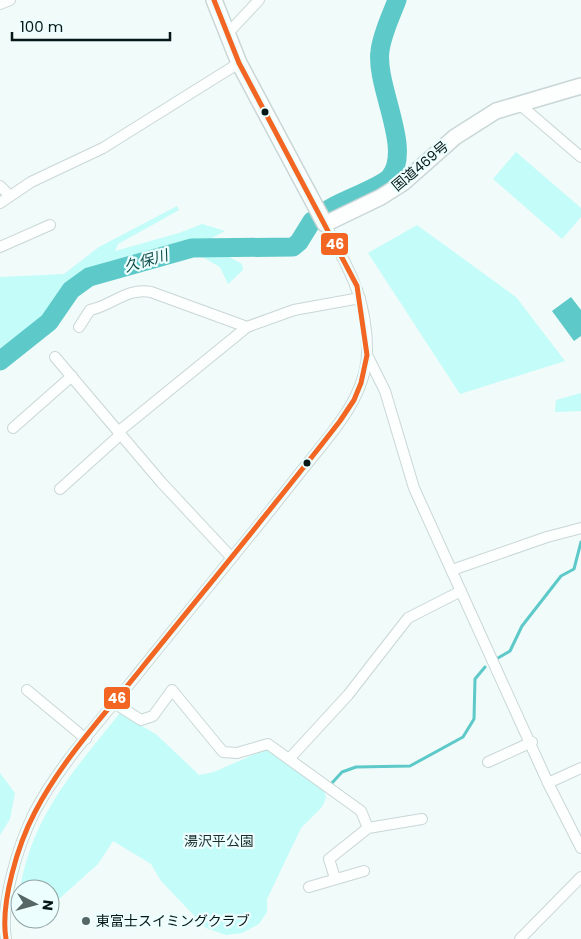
<svg xmlns="http://www.w3.org/2000/svg" width="581" height="939" viewBox="0 0 581 939" font-family="Poppins,'Noto Sans JP',sans-serif">
<style>
.green{fill:#c3fcf9}
.water{fill:#5dc9c8}
.lines{fill:none;stroke-linecap:round;stroke-linejoin:round}
.stream{stroke:#5dc9c8;stroke-width:3}
.river{stroke:#5dc9c8;stroke-width:19}
.minor-casing{stroke:#c9d7d6;stroke-width:12}
.highway-casing{stroke:#c9d7d6;stroke-width:18}
.minor{stroke:#fdfefe;stroke-width:10}
.highway{stroke:#fdfefe;stroke-width:15}
.bus-1-casing{stroke:#ecfffe;stroke-width:9}
.bus-1{stroke:#f26522;stroke-width:5}
.bus-dot{fill:#051717;stroke:#ecfffe;stroke-width:2}
.poi-dot{fill:#576766;stroke:#ecfffe;stroke-width:2}
.labels{text-anchor:middle;stroke-width:4.5;stroke-linejoin:round;paint-order:stroke}
.street-label{font-size:14px;fill:#051717;stroke:#ecfffe}
.park-label{font-size:14px;fill:#1a3030;stroke:#ecfffe}
.poi-label{font-size:14px;fill:#051717;stroke:#ecfffe;text-anchor:start}
.water-label{font-size:15px;font-style:italic;fill:#114c4b;stroke:#ecfffe}
.line-badge{stroke:#ecfffe;stroke-width:2}
.badge-label{font-size:14px;text-anchor:middle;font-weight:bold;fill:#fff}
</style>
<rect width="100%" height="100%" fill="#f0fbfa"/>
<g class="green">
<polygon points="516,152 581,208 581,217 562,239 493,179"/>
<polygon points="177,206 179,210 118,244 115,251 179,233 202,224 225,231 206,241 226,255 242,264 243,270 228,284 220,267 183,246 95,269 75,291 56,324 7,358 0,370 0,277 64,274 99,247"/>
<polygon points="417,225 516,297 565,361 460,394 368,253"/>
<polygon points="581,393 581,411 555,412 556,400"/>
<path d="M120,713L157,735L199,775L214,772L266,749L290,766L315,780L324,789L326,798L322,807L301,828L267,899V912L259,924L242,933L226,935L206,928L161,881L151,864L113,841L98,864L50,907V889H20C32,816 75,769 120,713Z"/>
<polygon points="0,773 15,793 10,819 0,835"/>
</g>
<polygon class="water" points="571,297 581,310 581,336 574,341 552,311"/>
<g class="lines">
<g class="stream">
<polyline points="498,658 510,651 522,626 561,576 574,569 581,542"/>
<polyline points="332,783 342,772 356,767 410,766 463,737 474,719 475,679 485,667"/>
</g>
<g class="river">
<path d="M329,209C343,200 381,187 390,177C413,149 375,86 380,51C382,34 391,16 397,0"/>
<polyline points="0,361 49,322 71,290 89,277 192,248 293,247 299,242 312,221"/>
</g>
<defs>
<g id="minor">
<polyline points="0,4 10,0"/>
<polyline points="228,33 259,0"/>
<polyline points="518,103 581,157"/>
<polyline points="0,186 9,195"/>
<polyline points="0,203 31,182 103,148 239,63"/>
<polyline points="0,247 50,225"/>
<path d="M79,327L90,310C111,306 128,287 151,292L247,327L294,310L360,298"/>
<polyline points="367,355 385,391 414,488 548,783 581,848"/>
<polyline points="55,357 161,482 231,557"/>
<polyline points="13,428 72,376"/>
<polyline points="118,432 247,327"/>
<polyline points="60,489 120,435"/>
<polyline points="452,570 547,537 581,528"/>
<polyline points="27,690 86,739"/>
<polyline points="114,703 141,720 153,716 172,690 223,752 237,753 268,744 361,811 368,828"/>
<polyline points="290,758 348,695 408,618 461,591"/>
<polyline points="488,762 532,742"/>
<polyline points="548,783 581,768"/>
<polyline points="335,878 329,859 368,828 422,819"/>
<polyline points="309,887 364,871"/>
<path d="M6,939C0,903 18,846 34,813C57,769 93,729 124,691C182,618 242,547 299,474C326,439 365,401 367,354C368,300 349,269 325,224"/>
<polyline points="520,939 581,877"/>
</g>
<polyline id="highway" points="214,0 239,63 325,224 381,197 403,183 455,137 496,111 581,86"/>
</defs>
<use href="#minor" class="minor-casing"/>
<use href="#highway" class="highway-casing"/>
<use href="#minor" class="minor"/>
<use href="#highway" class="highway"/>
<defs>
<path id="bus-1" d="M6,939C0,903 18,844 35,812C62,760 104,715 141,669C207,587 275,505 340,421L354,400L361,383L367,355L357,286L239,63L214,0"/>
</defs>
<use href="#bus-1" class="bus-1-casing"/>
<use href="#bus-1" class="bus-1"/>
</g>
<g class="bus-dot">
<circle cx="265" cy="112" r="4.5"/>
<circle cx="307" cy="463" r="4.5"/>
</g>
<circle class="poi-dot" cx="86" cy="921" r="5"/>
<g class="labels">
<g class="street-label">
<text transform="translate(420 166) rotate(-40)" y="5">国道469号</text>
</g>
<g class="park-label">
<text x="219" y="846">湯沢平公園</text>
</g>
<g class="poi-label">
<text x="96" y="926">東富士スイミングクラブ</text>
</g>
<g class="water-label">
<text transform="translate(146 261) rotate(-16)" y="5">久保川</text>
</g>
</g>
<g class="line-badge">
<rect x="320" y="232" width="29" height="24" rx="5" fill="#f26522"/>
<rect x="103" y="686" width="28" height="24" rx="5" fill="#f26522"/>
</g>
<g class="badge-label">
<text x="335" y="249">46</text>
<text x="117" y="703">46</text>
</g>
<g transform="translate(35 904) rotate(96)"><circle r="24" fill="#ecfffe" stroke="#90a2a2"/>
<path d="M0-4L9 19L0 12L-9 19Z" fill="#576766"/>
<text y="-8" font-size="14" font-weight="bold" text-anchor="middle" fill="#051717">N</text>
</g>
<path d="M12 32v8h158v-8" fill="none" stroke="#051717" stroke-width="2.5"/>
<text x="20" y="32" font-size="15" fill="#051717" stroke="#ecfffe" stroke-width="4" paint-order="stroke">100 m</text>
</svg>
